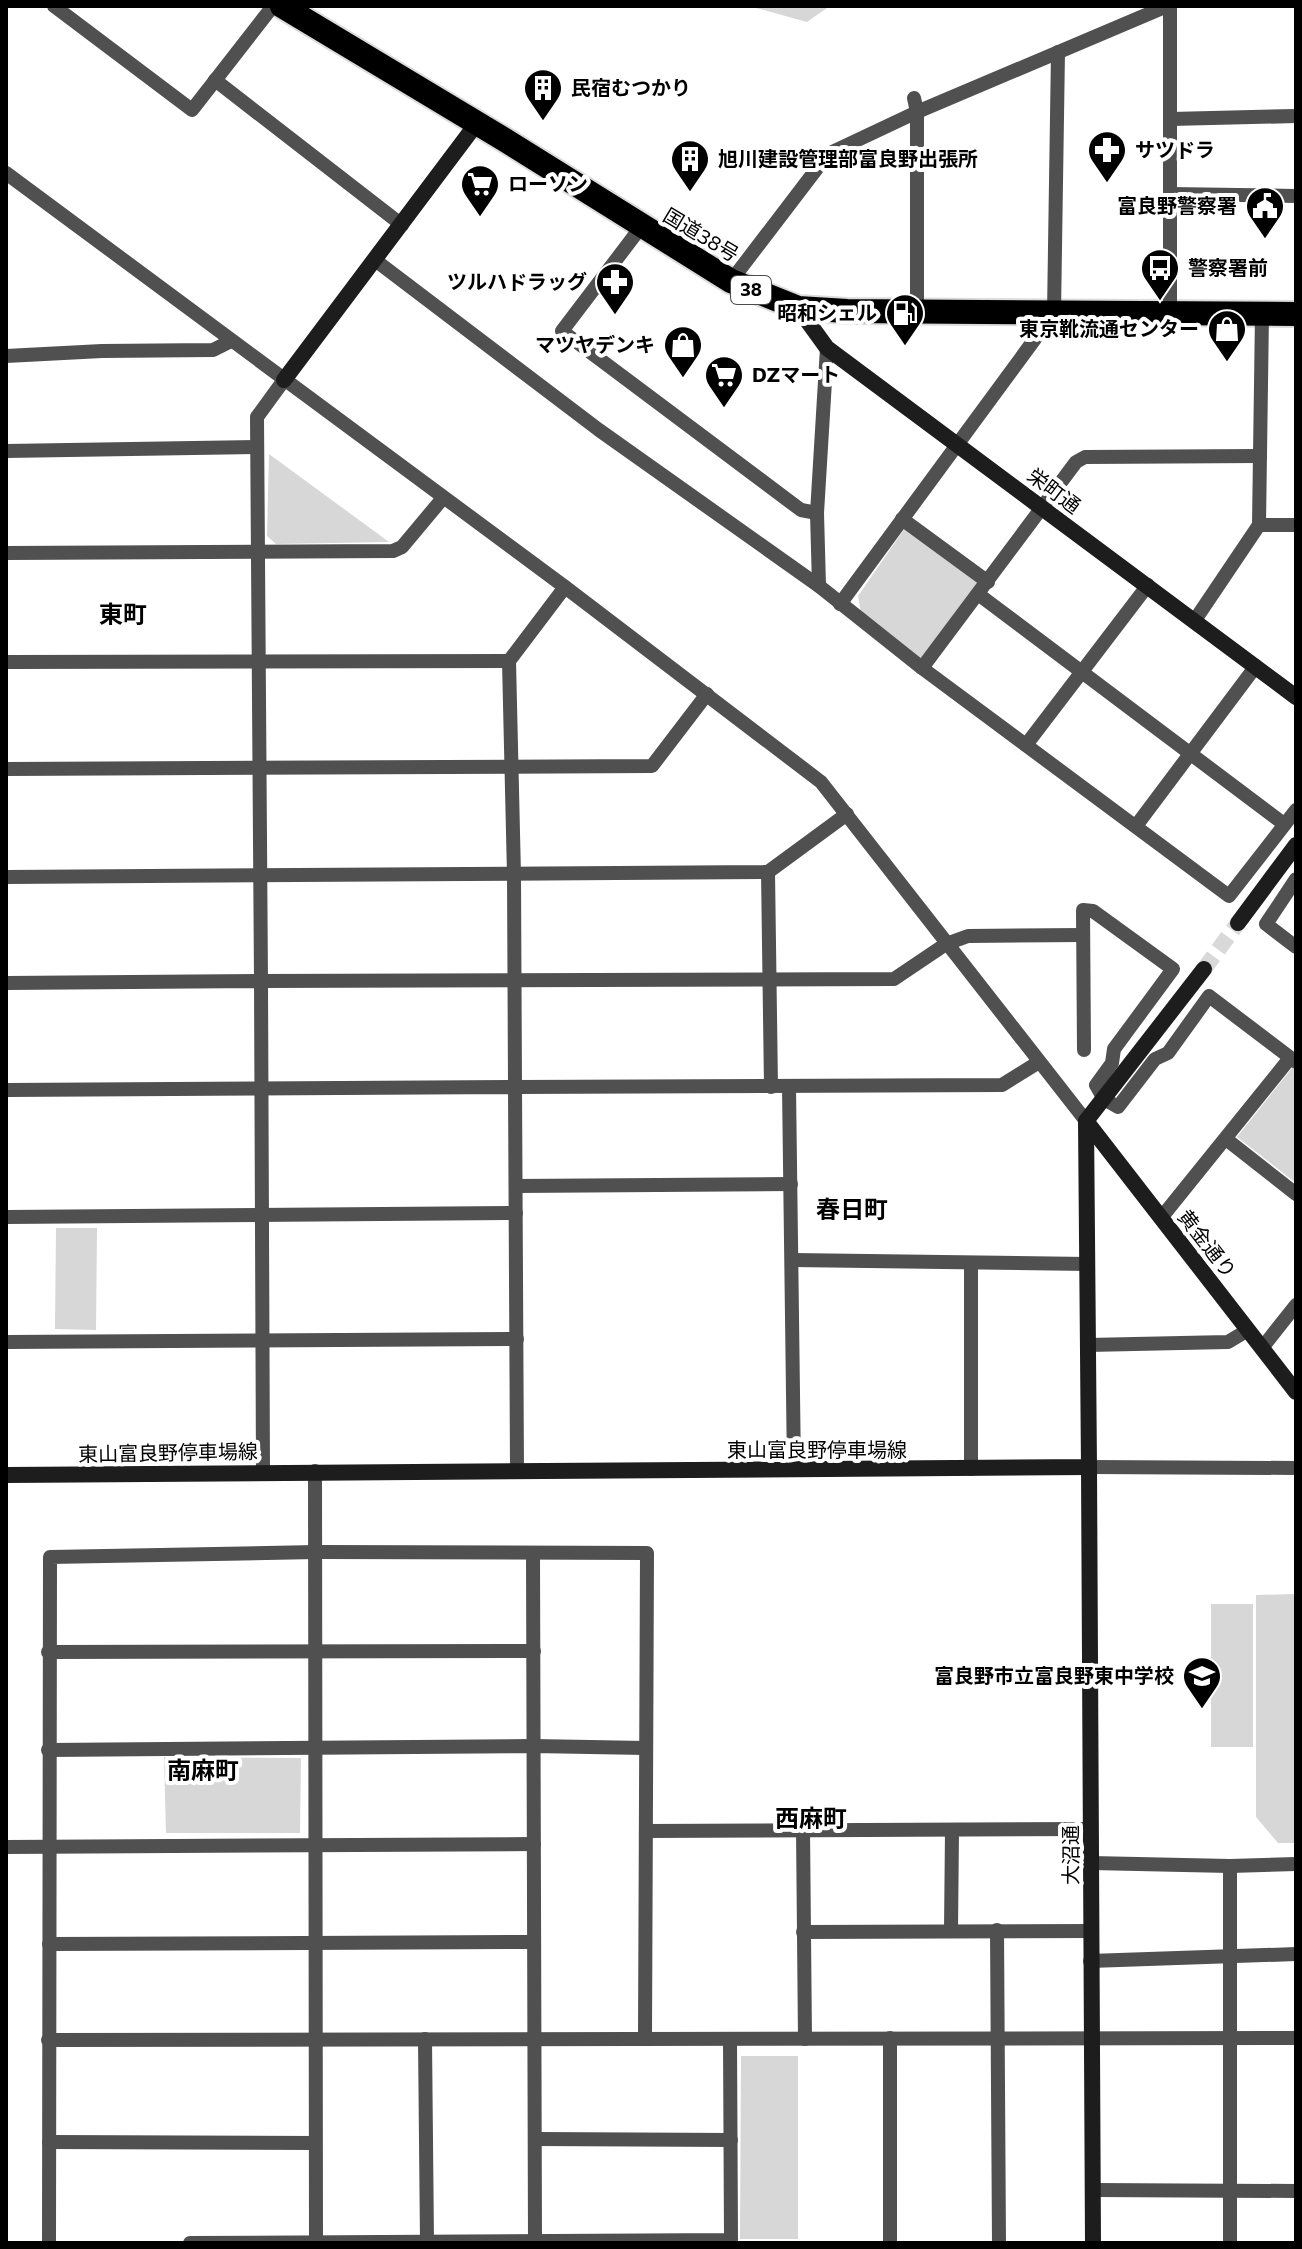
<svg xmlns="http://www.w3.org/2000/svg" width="1302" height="2249" viewBox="0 0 1302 2249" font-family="Commissioner,'Noto Sans JP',sans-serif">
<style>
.green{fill:#d7d7d7}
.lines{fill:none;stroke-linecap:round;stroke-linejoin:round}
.secondary-tunnel{stroke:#d9d9d9;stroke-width:16;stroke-dasharray:16 8;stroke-linecap:butt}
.highway-casing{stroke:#dbdbdb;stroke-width:28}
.street{stroke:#505050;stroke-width:14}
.secondary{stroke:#1d1d1d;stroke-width:16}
.highway{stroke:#000;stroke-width:24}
.labels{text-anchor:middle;stroke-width:8;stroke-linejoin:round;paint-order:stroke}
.shield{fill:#fff;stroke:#4c4c4c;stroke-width:2}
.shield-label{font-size:18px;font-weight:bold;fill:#000}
.poi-label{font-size:20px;font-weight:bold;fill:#000;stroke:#fff;text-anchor:start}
.street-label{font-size:20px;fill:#000;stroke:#fff}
.quarter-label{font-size:24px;font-weight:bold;fill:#000;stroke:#fff}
</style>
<rect width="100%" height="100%" fill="#fff"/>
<g class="green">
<polygon points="749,6 830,6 807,22"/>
<polygon points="269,454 389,542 276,544 267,536"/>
<polygon points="905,528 979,583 920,659 861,614 858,596"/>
<polygon points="1292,1068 1296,1070 1296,1183 1237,1137"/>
<polygon points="56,1228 97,1228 96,1330 55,1329"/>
<polygon points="1295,1584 1296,1843 1278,1843 1256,1817 1256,1595 1294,1594"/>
<rect x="1211" y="1604" width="42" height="143"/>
<polygon points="164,1757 301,1758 300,1833 166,1833"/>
<polygon points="741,2056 798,2056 798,2239 740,2239"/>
</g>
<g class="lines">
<polyline class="secondary-tunnel" points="1204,969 1238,923"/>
<defs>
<polyline id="highway" points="282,6 505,140 731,281 798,308 847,311 1296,314"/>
</defs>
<use href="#highway" class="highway-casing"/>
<g class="street">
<polyline points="54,6 192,110 273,6"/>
<polyline points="215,80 402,225"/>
<polyline points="914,98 917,112 917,310"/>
<polyline points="1171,119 1296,116"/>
<polyline points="6,173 565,587 821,782 1086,1121"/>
<polyline points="1171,194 1296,196"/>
<polyline points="641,227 562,331 801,510 817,513"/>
<polyline points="375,260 599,430 819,586 922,668 1229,896 1296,810"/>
<polyline points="731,281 828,154 917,112 1167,6"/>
<polyline points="1170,313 1170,6"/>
<polyline points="6,356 102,351 213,350 231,341"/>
<polyline points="284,380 257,417 261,981 894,979 946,944 968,936 1082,935"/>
<polyline points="6,451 256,447"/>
<polyline points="902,519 988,582"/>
<polyline points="1259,525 1296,525"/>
<polyline points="6,553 393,551 402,547 443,498"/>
<polyline points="819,586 817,513 827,348"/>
<polyline points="565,587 509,661 514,875 515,1087 1002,1085 1039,1062"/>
<polyline points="978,594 1284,824"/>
<polyline points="840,604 1054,313 1058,52"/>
<polyline points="1195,620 1259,525 1262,314"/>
<polyline points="6,662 509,661"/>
<polyline points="922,668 1076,462 1085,457 1260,456"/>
<polyline points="1026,745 1148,585"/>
<polyline points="6,769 652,766 707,694"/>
<polyline points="1136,826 1256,666"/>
<polyline points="768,872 771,1087"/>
<polyline points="6,877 768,872 847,814"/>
<polyline points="1296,879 1266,924 1296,947"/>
<polyline points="6,983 261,981 263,1472"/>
<polyline points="1084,1050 1083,910 1093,911 1173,969 1114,1049 1112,1063 1096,1085 1104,1099 1118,1107 1155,1059 1168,1053 1209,996 1296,1062"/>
<polyline points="789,1087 794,1470"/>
<polyline points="6,1090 515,1087 517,1470"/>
<polyline points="1226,1139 1296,1194"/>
<polyline points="516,1186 791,1184"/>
<polyline points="6,1217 516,1213"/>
<polyline points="1161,1218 1290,1058"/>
<polyline points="792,1260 1088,1264"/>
<polyline points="971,1263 971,1469"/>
<polyline points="6,1342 517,1339"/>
<polyline points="1088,1345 1228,1342 1248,1330"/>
<polyline points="1262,1348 1296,1305"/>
<polyline points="1089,1467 1296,1468"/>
<polyline points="315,1471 316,2243"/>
<polyline points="533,1554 535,2243"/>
<polyline points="48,1652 534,1651"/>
<polyline points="48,1750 533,1746 646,1748"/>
<polyline points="803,1829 805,2039"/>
<polyline points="646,1831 1091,1829"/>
<polyline points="6,1847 534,1844"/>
<polyline points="1091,1863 1230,1866 1296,1864"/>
<polyline points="1230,1866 1230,2243"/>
<polyline points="951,1930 952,1831"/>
<polyline points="997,1930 999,2243"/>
<polyline points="803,1932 1090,1931"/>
<polyline points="49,1944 533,1942"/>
<polyline points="1090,1961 1296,1954"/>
<polyline points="890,2038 890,2243"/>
<polyline points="425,2039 427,2242"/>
<polyline points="48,2040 1296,2038"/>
<polyline points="536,2139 731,2140"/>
<polyline points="49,2142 315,2143"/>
<polyline points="1093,2190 1296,2191"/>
<polyline points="49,2243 50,1557 316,1552 647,1553 645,2039"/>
<polyline points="190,2243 731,2240 730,2039"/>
</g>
<g class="secondary">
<polyline points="798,308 827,348 1296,697"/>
<polyline points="284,380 477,123"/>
<polyline points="1238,923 1296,845"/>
<polyline points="1086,1121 1296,1392"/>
<polyline points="1089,1467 1093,2243"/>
<polyline points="6,1475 1089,1467 1086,1121 1204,969"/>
</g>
<use href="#highway" class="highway"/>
</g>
<defs>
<symbol id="building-pin" viewBox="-11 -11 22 30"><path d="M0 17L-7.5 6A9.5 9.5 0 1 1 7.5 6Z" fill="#000" stroke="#fff"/><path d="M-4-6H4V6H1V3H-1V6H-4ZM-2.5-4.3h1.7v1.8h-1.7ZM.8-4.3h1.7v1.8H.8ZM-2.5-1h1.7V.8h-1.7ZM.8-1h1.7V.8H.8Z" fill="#fff"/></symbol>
<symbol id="pharmacy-pin" viewBox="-11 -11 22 30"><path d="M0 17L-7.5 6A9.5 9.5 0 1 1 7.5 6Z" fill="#000" stroke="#fff"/><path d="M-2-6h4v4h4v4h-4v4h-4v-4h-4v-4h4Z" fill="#fff"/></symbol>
<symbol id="supermarket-pin" viewBox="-11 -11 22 30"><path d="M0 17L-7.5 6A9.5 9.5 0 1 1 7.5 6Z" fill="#000" stroke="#fff"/><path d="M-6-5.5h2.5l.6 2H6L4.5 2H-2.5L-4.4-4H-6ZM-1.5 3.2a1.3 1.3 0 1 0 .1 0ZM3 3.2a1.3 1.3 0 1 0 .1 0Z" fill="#fff"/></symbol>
<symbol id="civic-pin" viewBox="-11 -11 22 30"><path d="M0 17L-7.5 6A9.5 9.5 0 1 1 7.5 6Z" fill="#000" stroke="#fff"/><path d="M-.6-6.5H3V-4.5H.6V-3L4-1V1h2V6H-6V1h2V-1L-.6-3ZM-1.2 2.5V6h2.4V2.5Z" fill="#fff"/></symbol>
<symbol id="bus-pin" viewBox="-11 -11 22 30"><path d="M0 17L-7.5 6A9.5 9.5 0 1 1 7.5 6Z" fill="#000" stroke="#fff"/><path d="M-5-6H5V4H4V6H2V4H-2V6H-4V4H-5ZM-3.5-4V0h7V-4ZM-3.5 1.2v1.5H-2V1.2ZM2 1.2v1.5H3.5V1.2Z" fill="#fff"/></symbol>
<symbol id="fuel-pin" viewBox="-11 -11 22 30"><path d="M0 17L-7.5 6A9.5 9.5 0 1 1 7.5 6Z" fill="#000" stroke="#fff"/><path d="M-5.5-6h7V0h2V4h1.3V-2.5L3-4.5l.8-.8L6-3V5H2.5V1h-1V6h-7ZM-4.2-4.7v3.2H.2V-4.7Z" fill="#fff"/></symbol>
<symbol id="shop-pin" viewBox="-11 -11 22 30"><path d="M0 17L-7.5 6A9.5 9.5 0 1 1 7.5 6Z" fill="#000" stroke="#fff"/><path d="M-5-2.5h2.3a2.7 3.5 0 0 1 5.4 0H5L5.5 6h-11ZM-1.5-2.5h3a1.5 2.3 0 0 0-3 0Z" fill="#fff"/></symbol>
<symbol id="school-pin" viewBox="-11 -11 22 30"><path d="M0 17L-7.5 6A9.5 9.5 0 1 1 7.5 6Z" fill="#000" stroke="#fff"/><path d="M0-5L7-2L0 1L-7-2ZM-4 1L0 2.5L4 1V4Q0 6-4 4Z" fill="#fff"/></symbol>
</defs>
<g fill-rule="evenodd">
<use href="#building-pin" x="521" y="66" width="44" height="60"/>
<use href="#pharmacy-pin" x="1085" y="128" width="44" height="60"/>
<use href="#building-pin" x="668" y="137" width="44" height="60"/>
<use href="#supermarket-pin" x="458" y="162" width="44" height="60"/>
<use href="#civic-pin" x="1243" y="184" width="44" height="60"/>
<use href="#bus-pin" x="1138" y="246" width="44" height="60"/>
<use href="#pharmacy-pin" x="593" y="260" width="44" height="60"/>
<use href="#fuel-pin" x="883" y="291" width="44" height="60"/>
<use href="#shop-pin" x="1205" y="307" width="44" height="60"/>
<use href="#shop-pin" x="661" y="323" width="44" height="60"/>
<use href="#supermarket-pin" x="702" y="353" width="44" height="60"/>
<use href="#school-pin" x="1180" y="1654" width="44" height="60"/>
</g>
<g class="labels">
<rect class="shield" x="731" y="276" width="40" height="28" rx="6"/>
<g class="shield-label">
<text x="751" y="296">38</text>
</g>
<g class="poi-label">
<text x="571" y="95">民宿むつかり</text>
<text x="1135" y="157">サツドラ</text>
<text x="718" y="166">旭川建設管理部富良野出張所</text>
<text x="508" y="191">ローソン</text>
<text x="1237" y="213" text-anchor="end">富良野警察署</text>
<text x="1188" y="275">警察署前</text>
<text x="587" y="289" text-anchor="end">ツルハドラッグ</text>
<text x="877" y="320" text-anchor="end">昭和シェル</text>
<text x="1199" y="336" text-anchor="end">東京靴流通センター</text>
<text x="655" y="352" text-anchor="end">マツヤデンキ</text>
<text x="752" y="382">DZマート</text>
<text x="1174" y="1683" text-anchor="end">富良野市立富良野東中学校</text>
</g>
<g class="street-label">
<text transform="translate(701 235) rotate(31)" y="7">国道38号</text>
<text transform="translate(1054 491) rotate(37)" y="7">栄町通</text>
<text transform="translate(1207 1244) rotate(52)" y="7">黄金通り</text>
<text x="817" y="1457">東山富良野停車場線</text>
<text transform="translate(168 1453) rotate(-1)" y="7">東山富良野停車場線</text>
<text transform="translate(1071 1855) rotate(-90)" y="7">大沼通</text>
</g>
<g class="quarter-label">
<text x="123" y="623">東町</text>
<text x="852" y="1218">春日町</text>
<text x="203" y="1779">南麻町</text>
<text x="811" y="1827">西麻町</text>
</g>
</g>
<rect width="1302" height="2249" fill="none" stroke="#000000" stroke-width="16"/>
</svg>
